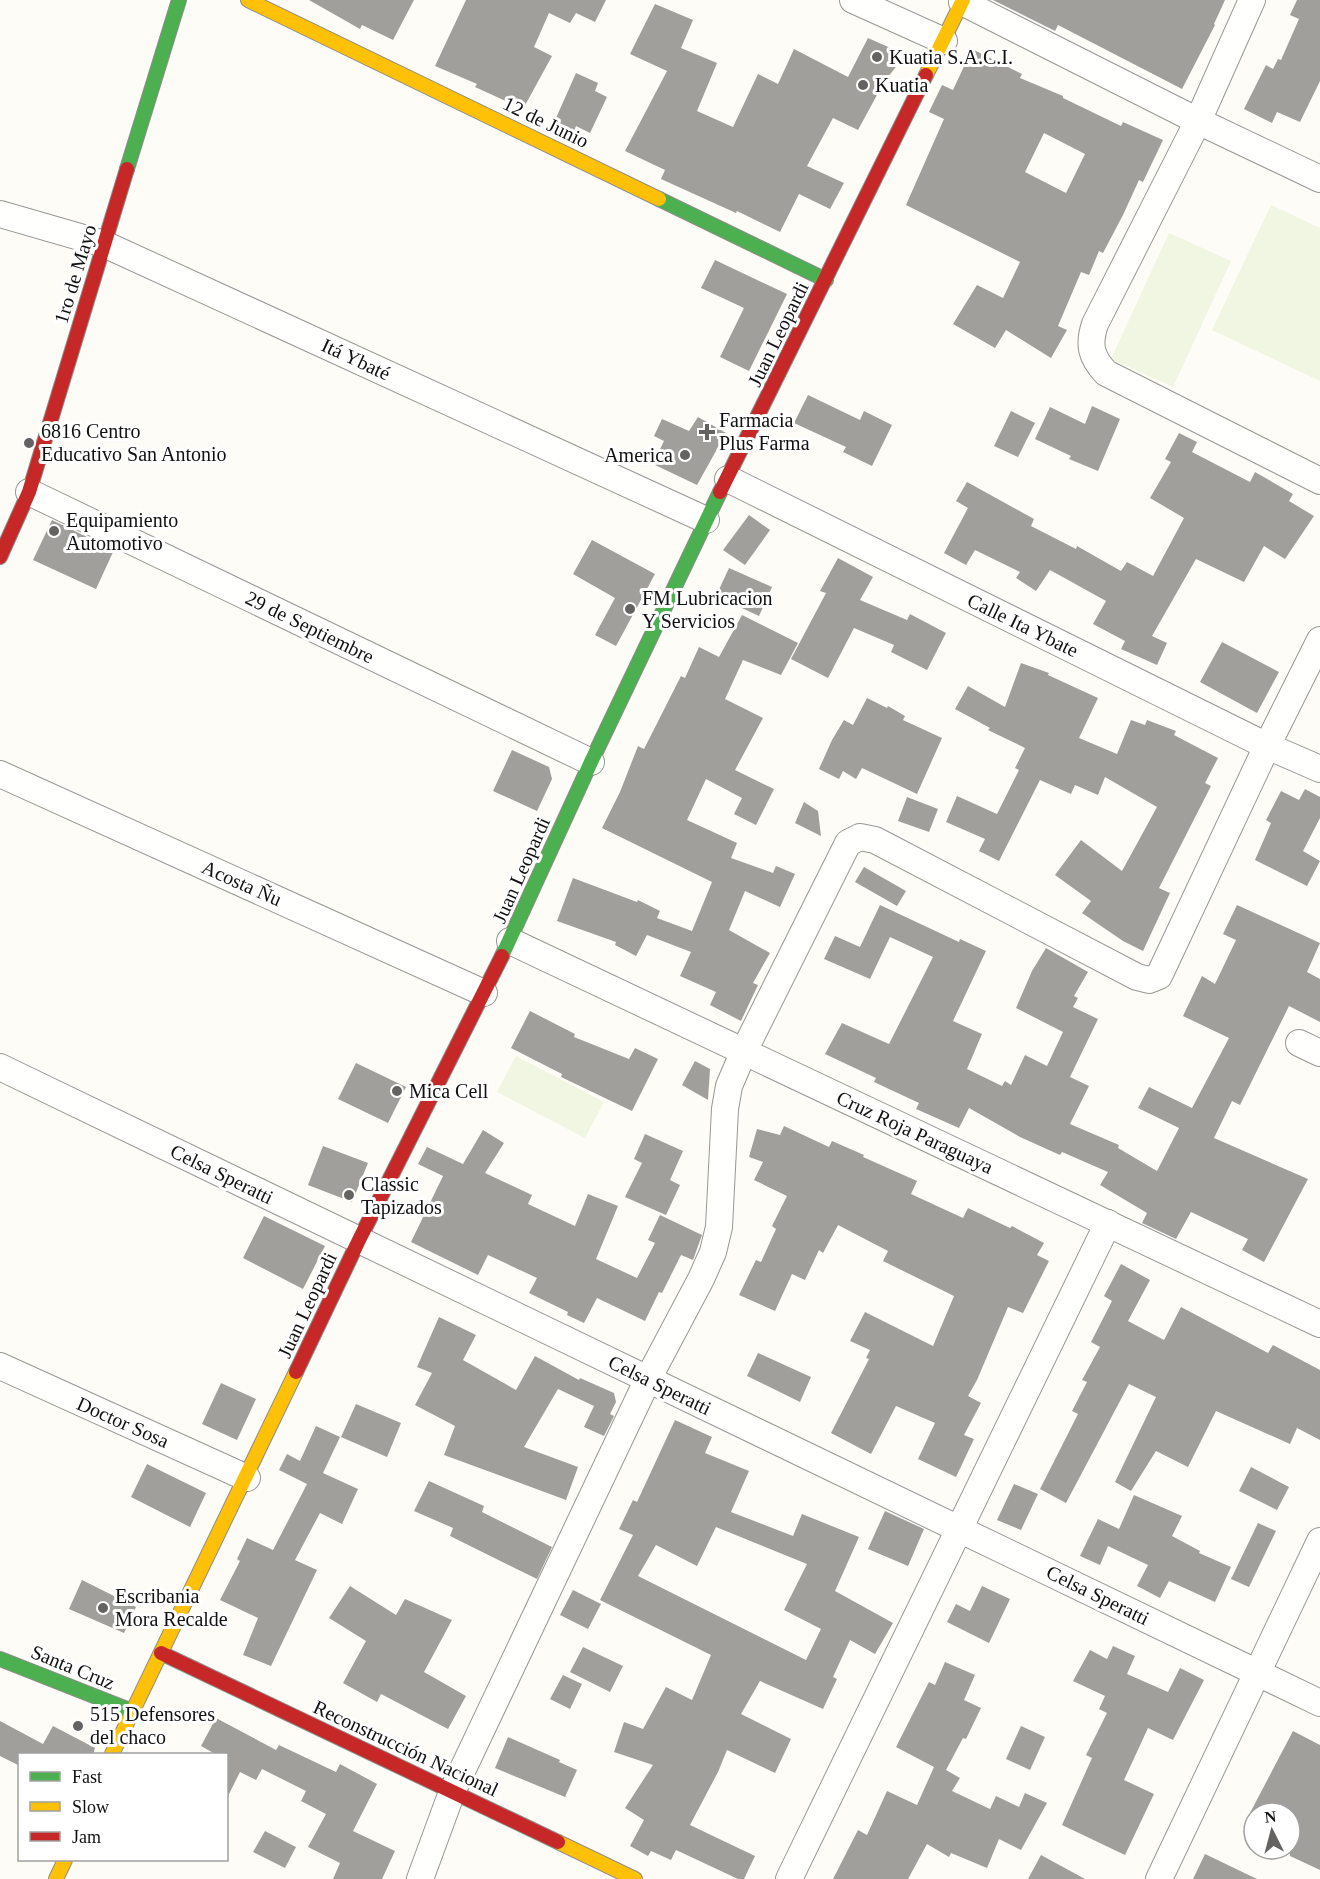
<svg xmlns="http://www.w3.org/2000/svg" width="1320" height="1879" viewBox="0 0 1320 1879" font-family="Georgia,serif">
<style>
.pitch{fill:#f0f6e1}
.building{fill:#a19f9c;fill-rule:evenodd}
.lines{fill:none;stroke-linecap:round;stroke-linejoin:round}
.street-casing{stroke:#979795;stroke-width:28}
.fast-casing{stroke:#8e8d8b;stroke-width:16}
.slow-casing{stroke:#8e8d8b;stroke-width:16}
.jam-casing{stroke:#8e8d8b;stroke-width:16}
.street{stroke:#fffffe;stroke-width:26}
.fast{stroke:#4caf50;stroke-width:14}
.slow{stroke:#ffc107;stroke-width:14}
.jam{stroke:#c62828;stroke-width:14}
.poi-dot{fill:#646362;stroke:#fff;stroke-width:2}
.labels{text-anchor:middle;stroke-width:6;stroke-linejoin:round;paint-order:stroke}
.poi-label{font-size:20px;fill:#111;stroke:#fff;text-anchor:start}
.street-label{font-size:20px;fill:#111;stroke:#fff}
</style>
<rect width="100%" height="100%" fill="#fdfcf7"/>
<g class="pitch">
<polygon points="1271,205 1320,228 1320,381 1212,330"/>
<polygon points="1169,233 1231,261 1173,387 1111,359"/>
<polygon points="516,1056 604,1102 585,1138 497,1092"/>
</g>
<g class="building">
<polygon points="309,0 414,0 393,40 362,25 360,29"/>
<polygon points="466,0 606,0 595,22 576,13 570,23 549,13 534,47 552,56 523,109 475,87 477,84 435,66"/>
<polygon points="993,0 1225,0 1214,24 1215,25 1182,89 1058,25 1055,31"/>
<polygon points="1297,0 1320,0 1320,81 1300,122 1277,112 1272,123 1244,109 1266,65 1273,69 1278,59 1281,60 1299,19 1290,15"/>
<polygon points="655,4 693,20 681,48 717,63 697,111 733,127 758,74 778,84 794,49 848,77 868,38 895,50 899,63 884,82 858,130 833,118 807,166 844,183 830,209 799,194 780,232 737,211 736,213 661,179 665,170 625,151 667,71 630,54"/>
<path d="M972,49L1022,74L1020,78L1063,96V98L1121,126L1123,122L1163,140L1143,182L1139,180L1123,215L1103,253L1099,251L1089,275L1081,272L1058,326L1067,330L1051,358L1006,330L995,348L953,324L977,285L1003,298L1020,262L906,205L944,119L929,112L942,85L953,90ZM1044,133L1085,154L1066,193L1025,172Z"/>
<polygon points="576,73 598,83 595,91 607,97 590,133 576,126 572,136 552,127"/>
<polygon points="715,260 787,294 749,371 720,357 744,308 701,288"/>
<polygon points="808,395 860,420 864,411 892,425 872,466 843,452 846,447 794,423"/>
<polygon points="1092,406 1120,419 1098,471 1069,459 1071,456 1035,439 1050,407 1085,424"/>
<polygon points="1011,411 1035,423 1018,457 994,446"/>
<polygon points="698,417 726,433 697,485 653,464 664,441 654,436 662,419 689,431"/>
<polygon points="1179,433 1197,442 1192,452 1250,482 1255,472 1293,494 1289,501 1314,516 1285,559 1264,546 1244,582 1196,559 1152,636 1167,643 1157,665 1121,649 1125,641 1093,624 1106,601 1050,570 1036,591 1016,578 1020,572 975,550 966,565 944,553 968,508 956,501 967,482 1034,519 1031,526 1076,549 1077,546 1121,571 1127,562 1153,576 1184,518 1150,498 1171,462 1165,459"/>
<polygon points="749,515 770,530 745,565 723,550"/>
<polygon points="52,520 114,550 96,589 33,560"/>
<polygon points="592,540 655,574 616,646 595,635 615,598 573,574"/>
<polygon points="838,558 873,577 860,600 907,620 910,614 946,633 927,670 891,652 894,645 854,628 828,678 791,659 826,593 820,591"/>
<polygon points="729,568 772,587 759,616 716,596"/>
<polygon points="742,615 798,643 781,675 743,660 725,699 763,718 735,770 774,789 756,825 734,814 742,798 706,779 687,820 737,843 731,858 773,873 776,866 795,874 780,907 745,891 729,930 770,953 753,983 758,985 741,1021 710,1005 716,992 680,976 691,952 647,935 636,956 615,945 616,942 557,921 573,878 637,902 638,900 660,911 657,918 692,931 712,882 602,828 620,792 638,746 644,749 681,676 685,678 699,647 719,657"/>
<polygon points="1222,642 1279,672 1257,713 1200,682"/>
<polygon points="1021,663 1049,673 1048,675 1098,698 1079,738 1117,754 1131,720 1145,725 1147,720 1176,731 1174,735 1218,758 1205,783 1211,786 1159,888 1170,893 1143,951 1123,941 1082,913 1091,901 1055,875 1081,840 1122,871 1157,807 1105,777 1098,795 1075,785 1071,794 1040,780 999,861 979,851 985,839 946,822 957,796 997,814 1019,770 1015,768 1025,748 988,730 990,728 955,709 968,686 1005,707"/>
<polygon points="867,698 887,708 888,706 905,716 903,720 942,738 917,794 862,768 856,779 843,771 839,779 819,769 832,740 844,720 853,725"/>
<polygon points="512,750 549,767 552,779 537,811 493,791"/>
<polygon points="1305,789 1320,797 1320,818 1303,851 1320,861 1307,886 1255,860 1271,823 1266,820 1281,791 1299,800"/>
<polygon points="907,797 938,809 929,832 898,821"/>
<polygon points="804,802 818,811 821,836 795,823"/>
<polygon points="864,867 906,891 897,906 855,882"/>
<polygon points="880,905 959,942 960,939 986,951 953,1021 982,1034 967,1069 1002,1086 1005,1081 1011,1085 1025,1055 1047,1066 1063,1032 1016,1008 1032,971 1046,948 1088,972 1074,996 1078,998 1073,1007 1098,1019 1070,1077 1089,1086 1070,1124 1119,1145 1118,1148 1157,1171 1179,1128 1138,1108 1149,1087 1192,1108 1229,1038 1183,1016 1202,976 1215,984 1236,940 1223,934 1237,905 1320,943 1307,972 1320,979 1320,1022 1289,1006 1240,1105 1232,1101 1214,1138 1308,1179 1264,1262 1242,1250 1248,1239 1191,1212 1176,1239 1142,1223 1147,1213 1100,1185 1108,1172 1062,1152 1060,1155 1020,1137 969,1108 959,1128 916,1109 919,1103 874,1082 876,1078 825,1054 842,1023 889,1044 933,957 890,937 870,979 824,959 835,936 860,947"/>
<polygon points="530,1011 575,1034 574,1037 629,1059 635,1048 658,1059 632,1111 561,1077 562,1074 511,1048"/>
<polygon points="695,1061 710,1069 708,1100 682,1085"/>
<polygon points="356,1063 406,1087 388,1123 338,1099"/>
<polygon points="784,1126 829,1147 832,1141 864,1155 863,1157 917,1181 911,1194 963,1218 968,1208 1010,1228 1012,1226 1044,1243 1037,1255 1049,1261 1023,1313 1008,1307 977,1380 968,1396 981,1403 964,1435 974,1439 956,1477 918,1459 935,1423 896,1406 871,1454 831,1433 869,1359 866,1358 870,1350 850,1341 865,1312 933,1346 954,1296 883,1261 888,1251 838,1225 823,1253 819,1250 805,1280 792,1274 775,1311 739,1295 756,1260 761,1262 776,1229 772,1226 787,1196 754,1180 763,1162 749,1157 757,1129 780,1135"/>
<polygon points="483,1130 504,1143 485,1173 532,1195 528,1204 575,1226 588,1194 618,1206 596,1259 637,1278 655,1243 648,1240 660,1215 702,1235 693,1260 681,1255 662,1293 659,1292 645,1321 597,1298 584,1323 567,1315 568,1312 529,1293 537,1278 488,1255 478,1275 411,1242 443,1176 418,1164 427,1147 463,1164"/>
<polygon points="645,1134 683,1151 670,1180 680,1185 666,1215 625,1197 642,1163 634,1159"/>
<polygon points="323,1146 368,1163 352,1202 308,1185"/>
<polygon points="264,1216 325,1246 303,1289 243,1258"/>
<polygon points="1121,1264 1150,1280 1128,1321 1164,1340 1181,1307 1268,1353 1273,1345 1320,1370 1320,1440 1297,1428 1290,1444 1216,1411 1188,1467 1156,1451 1131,1491 1115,1482 1156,1397 1129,1384 1066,1503 1040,1489 1078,1414 1072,1411 1087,1382 1082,1380 1100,1347 1091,1342 1112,1301 1104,1296"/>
<polygon points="439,1317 476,1335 463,1360 516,1390 535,1356 579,1380 580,1378 614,1393 616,1402 610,1414 614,1416 604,1436 584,1427 594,1406 558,1389 524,1447 578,1467 566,1500 444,1455 455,1426 415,1405 432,1373 417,1367"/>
<polygon points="758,1353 811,1377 800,1402 747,1376"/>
<polygon points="221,1383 256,1399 237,1440 202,1424"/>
<polygon points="356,1404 401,1423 387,1457 341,1437"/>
<path d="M675,1420L712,1437L705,1453L749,1471L731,1512L793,1536L802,1514L859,1537L835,1591L893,1623L875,1654L850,1640L833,1677L837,1679L823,1709L760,1681L741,1714L791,1739L775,1773L727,1750L718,1772L690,1825L755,1856L744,1879H738L676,1850L671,1860L651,1851L648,1856L630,1846L644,1820L625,1808L653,1765L614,1752L624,1722L643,1729L666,1687L692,1700L711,1655L600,1600L633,1535L619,1529L633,1500L637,1502ZM716,1527L807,1564L784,1610L821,1629L806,1660L638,1576L656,1545L697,1566Z"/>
<polygon points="316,1426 340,1437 323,1473 358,1489 342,1524 320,1513 295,1560 317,1570 271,1666 243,1655 258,1618 220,1600 240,1561 237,1559 247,1538 273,1550 307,1484 279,1470 287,1454 300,1461"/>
<polygon points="147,1464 206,1493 190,1527 131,1497"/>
<polygon points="1251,1467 1289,1487 1277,1510 1239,1491"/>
<polygon points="429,1481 484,1506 482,1512 552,1547 537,1579 450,1536 453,1528 414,1511"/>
<polygon points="1014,1484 1038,1494 1021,1530 997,1520"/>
<polygon points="1134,1495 1182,1516 1172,1536 1200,1551 1199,1553 1231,1567 1215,1602 1169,1581 1160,1598 1137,1586 1148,1565 1108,1546 1100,1565 1080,1556 1098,1519 1119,1529"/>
<polygon points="885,1511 924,1529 908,1566 868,1549"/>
<polygon points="1258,1523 1276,1531 1249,1587 1231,1579"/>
<polygon points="82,1580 136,1607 124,1633 69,1609"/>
<polygon points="350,1586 396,1615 405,1599 452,1620 424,1672 466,1696 448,1729 381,1694 377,1702 343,1683 366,1641 329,1618"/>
<polygon points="982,1586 1010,1599 989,1643 947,1622 956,1604 970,1611"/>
<polygon points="573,1590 601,1604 588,1629 560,1615"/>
<polygon points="1113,1646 1135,1656 1127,1674 1168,1692 1180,1668 1204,1680 1173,1740 1148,1728 1124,1780 1154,1794 1125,1855 1062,1825 1092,1758 1086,1755 1107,1713 1099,1709 1105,1696 1073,1681 1090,1650 1107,1659"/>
<polygon points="583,1647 623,1666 610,1692 570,1672"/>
<polygon points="945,1662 975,1675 964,1700 981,1708 966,1739 963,1738 946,1770 960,1778 952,1791 990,1809 996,1796 1019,1807 1025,1793 1047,1803 1021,1850 999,1839 987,1868 951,1853 949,1857 927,1844 908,1879 833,1879 858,1830 867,1835 887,1791 917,1805 934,1767 896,1747 929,1682 935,1685"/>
<polygon points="563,1675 582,1684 570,1709 550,1699"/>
<polygon points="216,1718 276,1750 279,1745 336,1772 340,1764 377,1784 353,1831 395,1851 382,1879 333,1879 340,1863 308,1847 326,1814 301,1801 306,1791 262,1769 256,1780 240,1772 226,1800 226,1755 217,1755 201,1746"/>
<polygon points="0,1721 43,1744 53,1726 95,1748 93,1755 20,1755 20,1766 0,1756"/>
<polygon points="1021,1726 1045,1737 1030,1770 1006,1759"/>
<polygon points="1293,1731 1320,1745 1320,1870 1290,1856 1290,1813 1250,1813"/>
<polygon points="508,1737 560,1760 559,1762 577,1770 565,1797 495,1768"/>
<polygon points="265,1831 296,1847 285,1868 253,1852"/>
<polygon points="1205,1854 1257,1879 1193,1879"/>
<polygon points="1041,1855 1085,1879 1028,1879"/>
</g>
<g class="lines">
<defs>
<g id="street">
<polyline points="853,0 944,41"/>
<path d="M1252,0L1198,121L1095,324C1088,345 1091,357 1106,373L1320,481"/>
<polyline points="962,2 1198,121 1320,179"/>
<polyline points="0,214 104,244 706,520"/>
<polyline points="728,479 1267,746 1320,769"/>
<polyline points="29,492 591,762"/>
<polyline points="0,774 484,993"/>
<polyline points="510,941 1320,1324"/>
<polyline points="1299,1043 1320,1053"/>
<polyline points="0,1067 1320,1703"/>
<polyline points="0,1366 247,1478"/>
<polyline points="420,1879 452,1792 648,1379 701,1279 713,1252 719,1227 725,1109 729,1086 744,1051 848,843 860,837 875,840 1137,977 1149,980 1159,976 1267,746 1320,640"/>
<polyline points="789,1879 1108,1223"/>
<polyline points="1159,1879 1320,1541"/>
</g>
<g id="fast">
<polyline points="127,169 179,0"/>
<polyline points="659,199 826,280"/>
<polyline points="502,956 591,762 720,492"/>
<polyline points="0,1659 132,1711"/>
</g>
<g id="slow">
<polyline points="248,0 659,199"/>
<polyline points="926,75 963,0"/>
<polyline points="112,1754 296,1372"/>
<polyline points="558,1842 635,1879"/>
<polyline points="56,1879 65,1860"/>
</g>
<g id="jam">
<polyline points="720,492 926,75"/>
<polyline points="0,557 29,492 127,169"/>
<polyline points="296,1372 359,1240 502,956"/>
<polyline points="161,1653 558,1842"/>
</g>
</defs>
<use href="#street" class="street-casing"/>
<use href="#fast" class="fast-casing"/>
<use href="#slow" class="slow-casing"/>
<use href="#jam" class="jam-casing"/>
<use href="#street" class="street"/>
<use href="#fast" class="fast"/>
<use href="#slow" class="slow"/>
<use href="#jam" class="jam"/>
</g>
<g class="poi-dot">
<circle cx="877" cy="57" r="6"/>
<circle cx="863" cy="85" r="6"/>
<path d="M704 423h6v6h6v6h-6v6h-6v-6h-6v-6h6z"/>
<circle cx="29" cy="443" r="6"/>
<circle cx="685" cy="455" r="6"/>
<circle cx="54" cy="531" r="6"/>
<circle cx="630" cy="609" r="6"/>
<circle cx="397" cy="1091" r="6"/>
<circle cx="349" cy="1195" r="6"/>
<circle cx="103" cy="1608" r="6"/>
<circle cx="78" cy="1726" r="6"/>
</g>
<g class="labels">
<g class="poi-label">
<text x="889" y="64">Kuatia S.A.C.I.</text>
<text x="875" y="92">Kuatia</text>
<text x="719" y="427">Farmacia<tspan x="719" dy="23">Plus Farma</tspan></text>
<text x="41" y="438">6816 Centro<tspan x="41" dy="23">Educativo San Antonio</tspan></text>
<text x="673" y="462" text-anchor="end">America</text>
<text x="66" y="527">Equipamiento<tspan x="66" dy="23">Automotivo</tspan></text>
<text x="642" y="605">FM Lubricacion<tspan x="642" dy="23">Y Servicios</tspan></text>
<text x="409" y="1098">Mica Cell</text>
<text x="361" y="1191">Classic<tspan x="361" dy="23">Tapizados</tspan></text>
<text x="115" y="1603">Escribania<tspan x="115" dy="23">Mora Recalde</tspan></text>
<text x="90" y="1721">515 Defensores<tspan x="90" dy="23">del chaco</tspan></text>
</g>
<g class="street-label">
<text transform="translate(546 122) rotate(26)" y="7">12 de Junio</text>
<text transform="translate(75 274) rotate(-73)" y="7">1ro de Mayo</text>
<text transform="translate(778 334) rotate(-64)" y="7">Juan Leopardi</text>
<text transform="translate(356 359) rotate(25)" y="7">Itá Ybaté</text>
<text transform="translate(1023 625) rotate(26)" y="7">Calle Ita Ybate</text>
<text transform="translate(310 627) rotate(26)" y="7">29 de Septiembre</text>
<text transform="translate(521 870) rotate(-66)" y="7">Juan Leopardi</text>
<text transform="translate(242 883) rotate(24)" y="7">Acosta Ñu</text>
<text transform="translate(915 1132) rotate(25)" y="7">Cruz Roja Paraguaya</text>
<text transform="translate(222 1174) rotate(26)" y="7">Celsa Speratti</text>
<text transform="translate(307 1305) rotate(-65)" y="7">Juan Leopardi</text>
<text transform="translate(660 1385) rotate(26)" y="7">Celsa Speratti</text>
<text transform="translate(123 1422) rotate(24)" y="7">Doctor Sosa</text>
<text transform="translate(1098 1595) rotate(26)" y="7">Celsa Speratti</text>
<text transform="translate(73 1667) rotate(22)" y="7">Santa Cruz</text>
<text transform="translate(406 1748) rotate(25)" y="7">Reconstrucción Nacional</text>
</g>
</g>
<rect x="18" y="1753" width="210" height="108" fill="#ffffff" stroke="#a0a0a0" stroke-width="1.5"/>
<rect x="30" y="1772" width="30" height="9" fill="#4caf50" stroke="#a0a0a0" stroke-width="1.5"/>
<text x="72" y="1783" font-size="18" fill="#111111">Fast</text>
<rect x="30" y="1802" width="30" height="9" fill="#ffc107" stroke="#a0a0a0" stroke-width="1.5"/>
<text x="72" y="1813" font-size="18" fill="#111111">Slow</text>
<rect x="30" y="1832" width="30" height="9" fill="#c62828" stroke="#a0a0a0" stroke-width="1.5"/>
<text x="72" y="1843" font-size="18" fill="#111111">Jam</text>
<g transform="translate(1272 1831) rotate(354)"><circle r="28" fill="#ffffff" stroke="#a0a0a0" stroke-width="1.5"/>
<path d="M0-4.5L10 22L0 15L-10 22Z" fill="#646362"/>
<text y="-9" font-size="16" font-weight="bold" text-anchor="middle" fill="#111111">N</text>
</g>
</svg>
